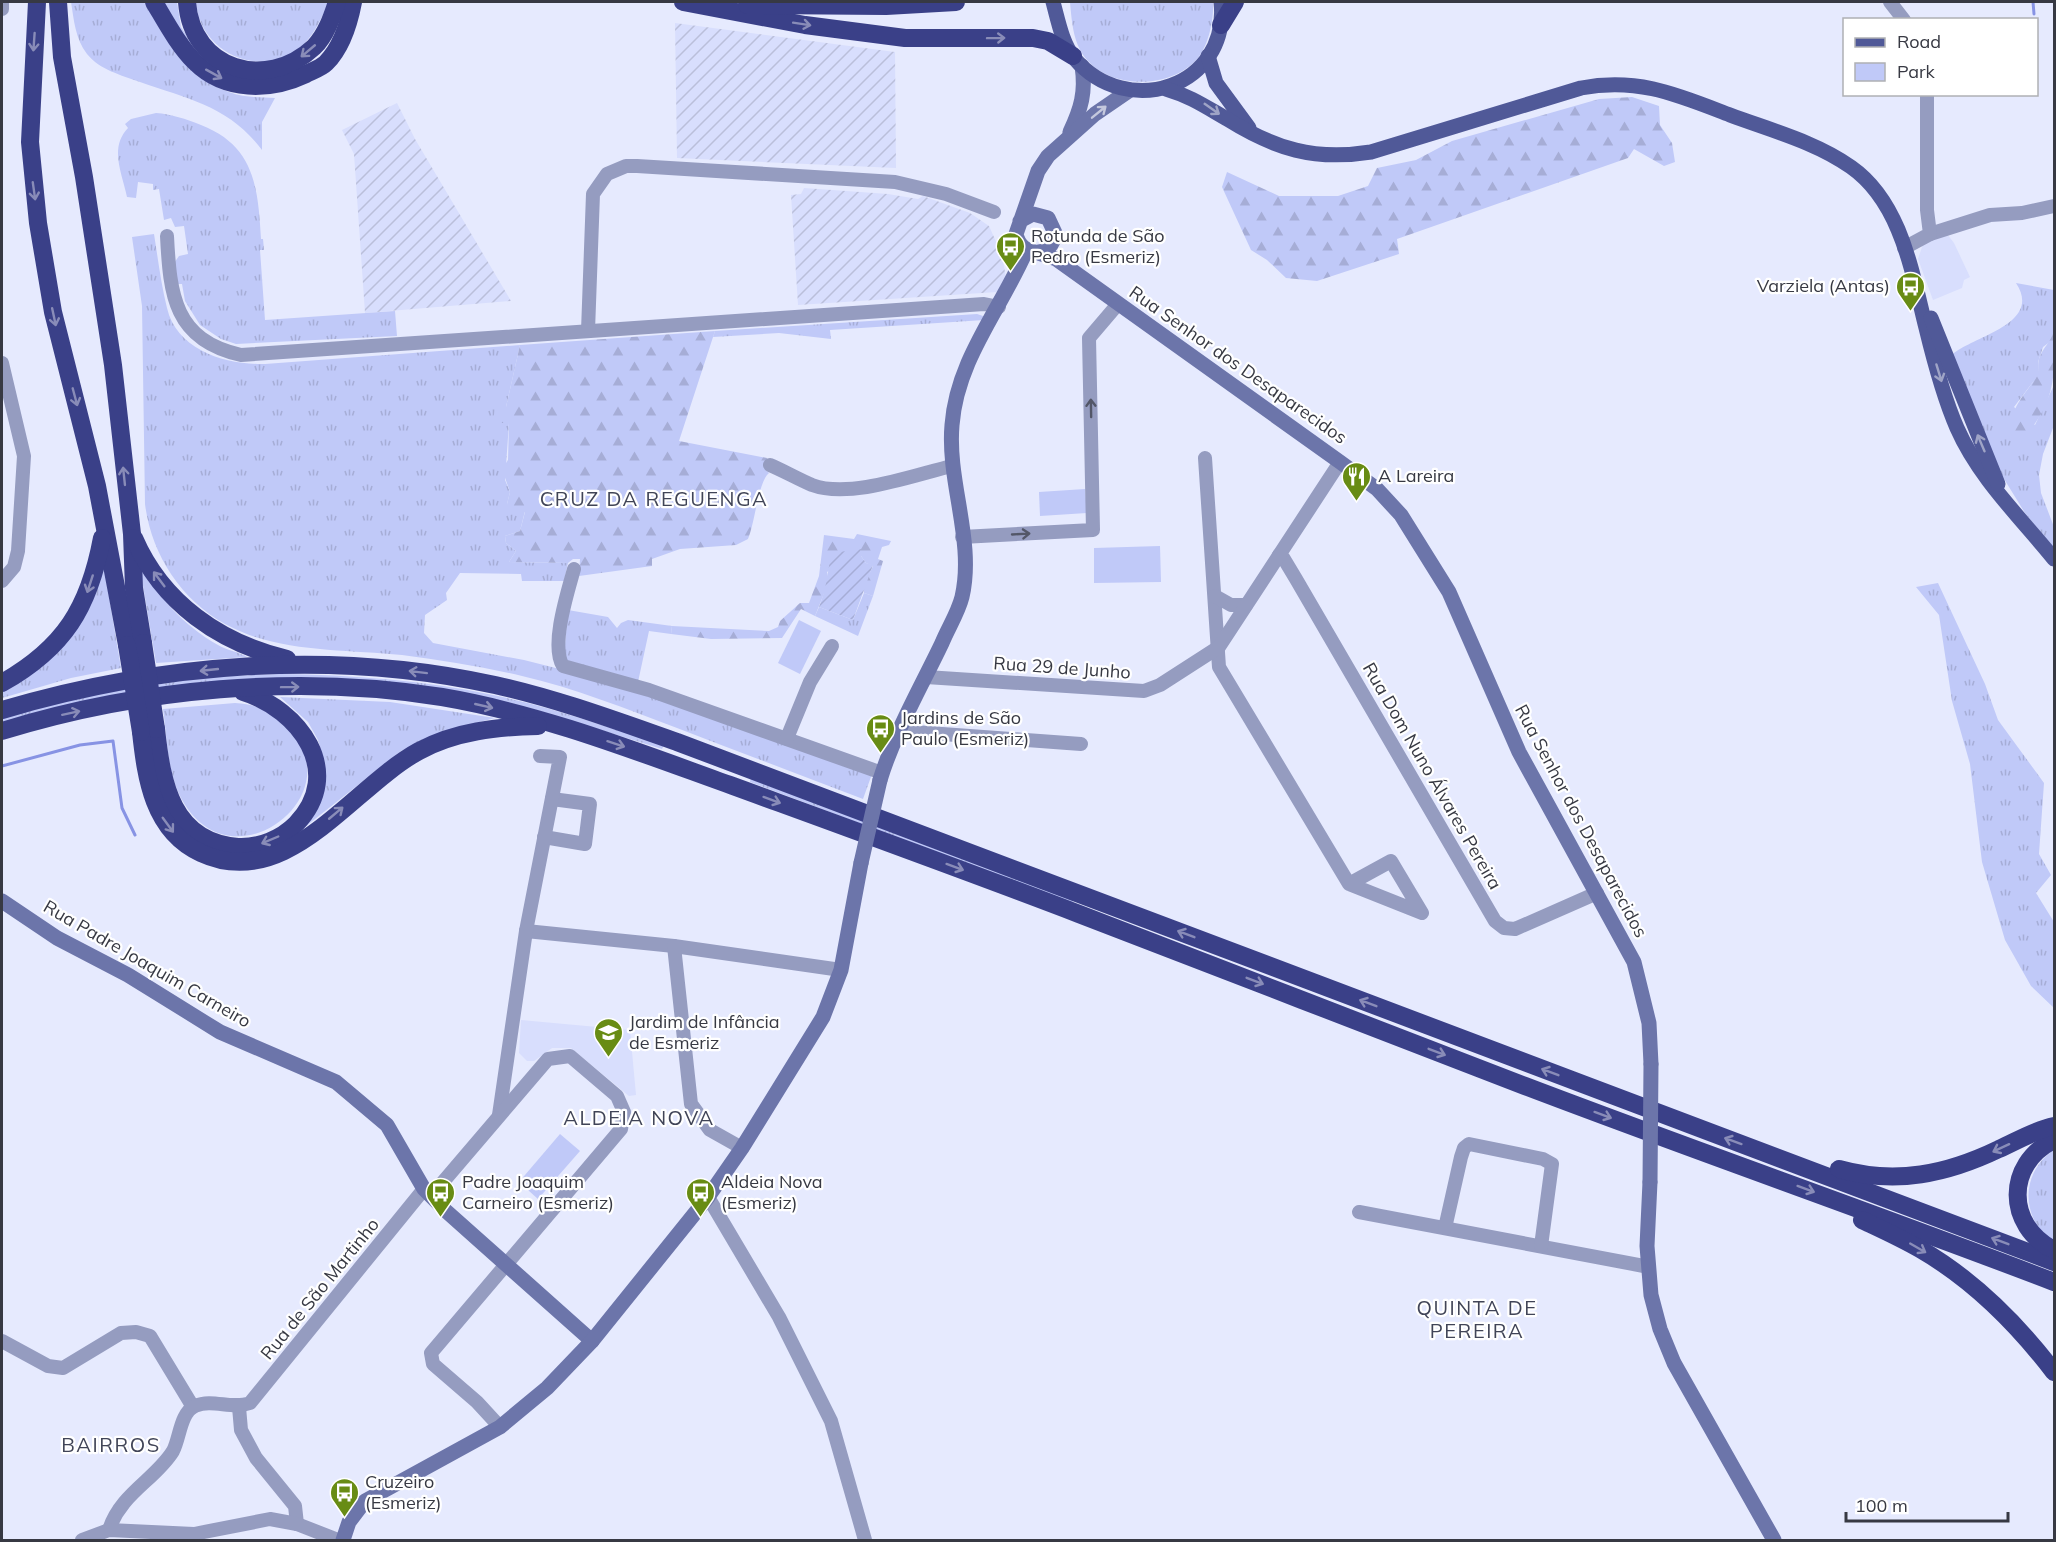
<svg xmlns="http://www.w3.org/2000/svg" width="2056" height="1542" viewBox="0 0 2056 1542" font-family="Mulish,sans-serif">
<style>
.built{fill:#d8defd}
.industrial{fill:url(#industrial-furrows)}
.grass{fill:url(#grass-tufts)}
.forest{fill:url(#forest-firs)}
.park{fill:#c0c9f8}
.garden{fill:url(#garden-furrows)}
.lines{fill:none;stroke-linecap:round;stroke-linejoin:round}
.stream{stroke:#8793e4;stroke-width:3}
.street{stroke:#959cc0;stroke-width:14}
.secondary{stroke:#6c75aa;stroke-width:15}
.primary{stroke:#505998;stroke-width:15}
.highway{stroke:#3a4088;stroke-width:18}
.secondary-bridge{stroke:#6c75aa;stroke-width:15}
.highway-bridge{stroke:#3a4088;stroke-width:18}
.oneway{stroke:#898cb8}
.oneway2{stroke:#9fa4c6}
.oneway3{stroke:#c4c8dd}
.oneway4{stroke:#535768}
.labels{text-anchor:middle;stroke-width:4.5;stroke-linejoin:round;paint-order:stroke}
.poi-label{font-size:18px;fill:#373943;stroke:#fff;text-anchor:start}
.street-label{font-size:18px;fill:#373943;stroke:#fff}
.neighbourhood-label{font-size:20px;letter-spacing:1.5px;fill:#404457;stroke:#fff}
</style>
<defs>
<pattern id="industrial-furrows" width="10" height="10" patternUnits="userSpaceOnUse" patternTransform="scale(1.5)"><rect width="10" height="10" fill="#d8defd"/><path d="M-1 1l2-2M0 10L10 0M9 11l2-2" fill="none" stroke="#babfda"/></pattern>
<pattern id="grass-tufts" width="24" height="20" patternUnits="userSpaceOnUse" patternTransform="scale(1.5)"><rect width="24" height="20" fill="#c0c9f8"/><path d="M3 7l-1-3M5 7V3M7 7l1-3M15 17l-1-3M17 17v-4M19 17l1-3" fill="none" stroke="#a6add6"/></pattern>
<pattern id="forest-firs" width="22" height="20" patternUnits="userSpaceOnUse" patternTransform="scale(1.5)"><rect width="22" height="20" fill="#c0c9f8"/><path d="M5 1l3.5 6h-7zM16 11l3.5 6h-7z" fill="#a6add6"/></pattern>
<pattern id="garden-furrows" width="10" height="10" patternUnits="userSpaceOnUse" patternTransform="scale(1.5)"><rect width="10" height="10" fill="#c0c9f8"/><path d="M-1 1l2-2M0 10L10 0M9 11l2-2" fill="none" stroke="#a6add6"/></pattern>
</defs>
<rect width="100%" height="100%" fill="#e6eafe"/>
<g class="built">
<polygon points="1947,234 1954,243 1970,277 1964,280 1962,288 1933,300 1918,259 1923,244"/>
<polygon points="521,1020 630,1030 636,1095 629,1096 571,1048 552,1048 534,1061 527,1061 519,1053"/>
</g>
<g class="industrial">
<polygon points="675,23 895,52 896,168 677,158"/>
<polygon points="397,103 415,139 511,301 365,313 354,154 342,130"/>
<polygon points="804,188 888,194 918,199 923,196 970,213 989,226 1002,255 1006,278 997,292 798,305 791,195 801,194"/>
</g>
<g class="grass">
<path d="M71,2H144C165,35 189,79 229,92C244,98 260,97 275,98L262,122V150C230,107 189,99 140,82C121,75 100,70 87,54C75,38 74,20 71,2Z"/>
<polygon points="162,2 177,2 181,27 195,48 184,37"/>
<path d="M196,2H328C321,22 308,47 287,56C246,74 199,46 196,2Z"/>
<path d="M1070,2H1213C1214,19 1209,44 1198,58C1173,88 1115,90 1089,62C1073,46 1072,23 1070,2Z"/>
<path d="M156,113C171,114 186,119 201,125C255,146 258,188 261,239H263L264,250H260L265,320L395,311L397,336L236,344L221,339L200,325L185,301L182,284H178L174,263L179,256L188,254L184,226L175,227L171,218L164,220L159,189L153,190V184L138,182L136,198L127,197C122,173 109,148 128,128L125,124L131,119Z"/>
<path d="M154,234C158,259 161,284 167,308C177,351 227,365 265,364L520,345L506,407L509,423L505,480L510,492L507,504L525,511L520,531L505,536L506,543L516,551L509,562L568,563L564,581H522L521,574L460,573L446,593L447,600L425,615L424,633L433,643L524,660L615,683L872,774L863,799C801,775 739,752 677,728C626,709 575,688 522,676C483,667 442,660 402,655C343,649 278,653 225,624C180,599 151,553 145,504L142,306L132,237Z"/>
<path d="M2016,283L2054,290V331L2051,341L2043,347L2038,362L2039,374L2014,407L2035,425L2054,385L2053,428L2043,454L2039,475L2041,493L2054,527V549L2025,513L1993,461L1953,354C1974,336 2043,324 2016,283Z"/>
<polygon points="977,314 983,316 984,320 830,330 831,339 779,333 713,337 715,331"/>
<polygon points="103,561 121,668 71,678 2,698 2,688 36,667"/>
<path d="M139,562C158,597 183,625 218,645C226,650 239,652 247,657L156,663Z"/>
<polygon points="1938,583 1985,684 1998,720 2044,783 2039,854 2051,875 2036,893 2054,922 2054,1008 2031,986 2005,940 1982,862 1970,764 1952,701 1939,615 1916,587"/>
<polygon points="864,593 873,596 858,636 815,616 819,607 853,620"/>
<polygon points="568,610 608,617 617,628 621,623 628,620 672,626 671,634 649,631 638,682 567,663 564,656"/>
<path d="M280,674C352,675 422,680 493,695C551,707 607,727 664,745L662,749L530,708L337,680L2,723V717L81,696L208,677Z"/>
<polygon points="280,697 390,702 495,718 444,731 401,751 291,838 323,757 318,740 308,722"/>
<path d="M235,703C257,704 267,711 283,724C362,790 228,896 179,794C167,769 167,736 163,709Z"/>
<polygon points="751,777 1074,899 1072,903 750,782"/>
<path d="M2054,1150V1243C2021,1220 2019,1173 2054,1150Z"/>
</g>
<g class="forest">
<polygon points="1632,97 1659,106 1660,125 1672,143 1675,162 1664,166 1634,149 1628,158 1397,239 1399,254 1317,281 1286,278 1267,260 1251,250 1222,187 1227,172 1279,196 1338,196 1368,186 1377,168 1416,160 1452,141 1599,99"/>
<path d="M715,331L679,441L767,458L765,469L769,473C758,482 755,523 748,539L736,545L680,549L652,559V566L579,576L580,559H573L568,563L509,562L516,551L506,543L505,536L520,531L525,512L509,515L507,504L510,492L502,469L508,460L509,423H500L493,418L495,411L506,407L520,345Z"/>
<path d="M2054,331C2055,374 2056,400 2026,435L2015,437C2005,411 2024,397 2036,377C2040,372 2037,365 2039,359C2043,347 2051,342 2054,331Z"/>
<polygon points="857,534 891,541 889,545 882,547 878,559 883,561 873,596 864,593 863,588 873,566 866,563 861,556 861,549 827,572 829,581 815,616 801,609 782,638 711,639 671,634 672,626 769,631 778,627 780,621 800,603 809,603 819,576 824,535 854,539"/>
</g>
<g class="park">
<polygon points="1085,489 1087,513 1040,516 1039,492"/>
<polygon points="1160,546 1161,582 1094,583 1094,548"/>
<polygon points="799,620 821,631 800,674 778,663"/>
<polygon points="560,1134 580,1151 538,1199 519,1182"/>
</g>
<path class="garden" d="M861,549V556L866,563L873,565L853,620L819,607C827,587 827,575 831,555L835,557L839,552Z"/>
<g class="lines">
<g class="stream">
<polyline points="2033,2 2034,14"/>
<polyline points="2,766 80,745 113,741 122,808 135,835"/>
</g>
<g class="street">
<polyline points="1890,2 1904,20"/>
<polyline points="2,9 2,2"/>
<polyline points="1930,234 1990,215 2022,213 2054,206"/>
<path d="M167,236C170,295 174,340 241,355L984,304L999,307"/>
<polyline points="1904,248 1930,234 1927,210 1927,94"/>
<polyline points="588,331 593,194 607,174 626,166 637,166 895,182 946,194 994,212"/>
<polyline points="2,363 24,456 18,551 14,567 2,581"/>
<polyline points="1205,458 1219,667 1349,884 1422,913 1391,861 1349,884"/>
<path d="M770,465C784,471 798,479 812,485C850,499 914,475 952,466"/>
<polyline points="962,537 1093,530 1089,338 1118,304"/>
<polyline points="1279,555 1284,559 1296,579 1495,921 1504,928 1515,929 1597,893"/>
<path d="M574,569C568,591 550,646 563,666L649,690L882,773"/>
<polyline points="1215,596 1231,605 1246,605"/>
<polyline points="926,677 1144,691 1160,685 1219,647 1340,462"/>
<polyline points="901,731 1081,744"/>
<polyline points="787,738 810,682 832,646"/>
<polyline points="544,837 585,844 590,804 552,799"/>
<polyline points="526,931 674,946 841,970"/>
<polyline points="674,946 691,1104 710,1130 742,1148"/>
<polyline points="499,1115 526,931 560,757 540,756"/>
<polyline points="431,1196 548,1059 570,1056 617,1096 624,1112 621,1129 431,1353 433,1364 477,1402 500,1427"/>
<polyline points="708,1197 779,1317 831,1421 865,1540"/>
<polyline points="1359,1212 1649,1267"/>
<polyline points="1445,1228 1461,1157 1464,1148 1469,1144 1543,1159 1552,1164 1541,1246"/>
<polyline points="2,1341 48,1366 63,1368 121,1333 136,1332 150,1336 193,1407"/>
<polyline points="239,1407 241,1430 256,1458 295,1506 297,1524"/>
<path d="M109,1530C120,1494 156,1479 173,1451C180,1438 180,1413 195,1406C213,1398 231,1410 250,1403L424,1189"/>
<polyline points="82,1540 109,1530 194,1534 270,1519 297,1524 338,1540"/>
</g>
<g class="secondary">
<path d="M1070,132C1081,109 1086,92 1082,66"/>
<path d="M1020,221L1033,214L1048,218L1055,233C1053,259 1021,258 1016,234L1038,171L1048,156L1095,114L1130,90"/>
<polyline points="1038,253 1056,259 1340,462 1377,489 1401,515 1449,592 1519,752 1634,962 1649,1023 1651,1064"/>
<path d="M880,780C894,734 921,687 942,643C948,628 958,613 962,597C975,541 947,482 952,425C957,359 1001,309 1026,251"/>
<polyline points="2,901 57,938 128,975 220,1032 336,1082 387,1125 424,1189 446,1211 592,1341"/>
<polyline points="1650,1182 1647,1246 1651,1295 1660,1329 1674,1363 1774,1540"/>
<polyline points="343,1540 349,1522 365,1501 500,1427 547,1388 592,1341 708,1197 742,1148 823,1017 841,970 861,863"/>
</g>
<g class="primary">
<path d="M1053,2C1058,20 1062,43 1074,58C1127,121 1230,87 1221,2"/>
<polyline points="1208,56 1216,83 1249,128"/>
<path d="M1166,89C1190,96 1206,107 1227,119C1275,149 1314,161 1371,152L1581,88C1638,77 1678,95 1730,115C1770,130 1816,142 1851,167C1901,202 1912,272 1926,328C1934,361 1943,396 1957,428C1979,478 2020,517 2054,559"/>
<polyline points="1931,318 1998,484"/>
</g>
<g class="highway">
<polyline points="37,2 30,142 38,223 53,312 97,486 127,645"/>
<polyline points="58,2 62,57 84,177 113,365 132,534 134,588 143,643"/>
<path d="M154,2C166,22 178,45 195,62C225,92 270,91 306,74C312,71 321,68 326,63C342,47 349,23 353,2"/>
<path d="M187,2C192,70 266,92 314,47C326,35 332,17 337,2"/>
<polyline points="683,2 805,25 905,38 1033,38 1048,41 1073,56"/>
<polyline points="747,5 886,6 956,2"/>
<polyline points="1221,25 1235,2"/>
<path d="M134,538C162,603 220,643 287,659"/>
<path d="M2,683C64,648 89,608 102,538"/>
<path d="M2,710C161,663 332,649 495,685C558,699 617,721 677,742L2054,1262"/>
<path d="M156,729C162,784 172,842 238,847C259,848 281,839 296,824C346,772 299,709 243,692"/>
<path d="M2,731C141,688 298,674 442,697C542,714 638,752 733,786C848,828 964,870 1079,914C1228,971 1376,1029 1525,1086C1701,1153 1879,1215 2054,1282"/>
<path d="M141,732C146,778 153,831 201,853C287,893 351,788 419,751C456,731 497,727 538,726"/>
<path d="M2054,1140C2005,1164 2006,1226 2054,1250"/>
<path d="M1839,1169C1896,1185 1947,1174 1999,1149C2017,1141 2035,1130 2054,1126"/>
<path d="M1862,1220C1881,1229 1901,1238 1920,1249C1972,1279 2018,1325 2054,1372"/>
</g>
<g class="secondary-bridge">
<polyline points="861,863 880,780"/>
<polyline points="1650,1182 1651,1064"/>
</g>
<g class="highway-bridge">
<polyline points="143,643 156,729"/>
<polyline points="127,645 141,732"/>
</g>
</g>
<defs><path id="oneway-shaft" d="M-6 0H5M1.5-3L5.5 0L1.5 3" fill="none" stroke-width="1.6" stroke-linecap="round" stroke-linejoin="round" transform="scale(1.5)"/></defs>
<g class="oneway">
<use href="#oneway-shaft" transform="translate(802 24) rotate(9)"/>
<use href="#oneway-shaft" transform="translate(996 38) rotate(-1)"/>
<use href="#oneway-shaft" transform="translate(34 42) rotate(94)"/>
<use href="#oneway-shaft" transform="translate(308 51) rotate(140)"/>
<use href="#oneway-shaft" transform="translate(214 74) rotate(29)"/>
<use href="#oneway-shaft" transform="translate(34 191) rotate(82)"/>
<use href="#oneway-shaft" transform="translate(54 317) rotate(78)"/>
<use href="#oneway-shaft" transform="translate(75 397) rotate(75)"/>
<use href="#oneway-shaft" transform="translate(124 476) rotate(-96)"/>
<use href="#oneway-shaft" transform="translate(159 579) rotate(-127)"/>
<use href="#oneway-shaft" transform="translate(90 584) rotate(108)"/>
<use href="#oneway-shaft" transform="translate(209 670) rotate(174)"/>
<use href="#oneway-shaft" transform="translate(418 672) rotate(-173)"/>
<use href="#oneway-shaft" transform="translate(290 687) rotate(-1)"/>
<use href="#oneway-shaft" transform="translate(484 706) rotate(13)"/>
<use href="#oneway-shaft" transform="translate(71 713) rotate(-12)"/>
<use href="#oneway-shaft" transform="translate(616 744) rotate(18)"/>
<use href="#oneway-shaft" transform="translate(772 800) rotate(20)"/>
<use href="#oneway-shaft" transform="translate(336 813) rotate(-40)"/>
<use href="#oneway-shaft" transform="translate(168 825) rotate(54)"/>
<use href="#oneway-shaft" transform="translate(270 840) rotate(157)"/>
<use href="#oneway-shaft" transform="translate(955 867) rotate(20)"/>
<use href="#oneway-shaft" transform="translate(1186 934) rotate(-159)"/>
<use href="#oneway-shaft" transform="translate(1255 981) rotate(21)"/>
<use href="#oneway-shaft" transform="translate(1368 1003) rotate(-159)"/>
<use href="#oneway-shaft" transform="translate(1437 1052) rotate(21)"/>
<use href="#oneway-shaft" transform="translate(1550 1072) rotate(-159)"/>
<use href="#oneway-shaft" transform="translate(1603 1115) rotate(20)"/>
<use href="#oneway-shaft" transform="translate(1733 1141) rotate(-160)"/>
<use href="#oneway-shaft" transform="translate(2001 1148) rotate(155)"/>
<use href="#oneway-shaft" transform="translate(1806 1189) rotate(20)"/>
<use href="#oneway-shaft" transform="translate(2000 1241) rotate(-159)"/>
<use href="#oneway-shaft" transform="translate(1918 1248) rotate(30)"/>
</g>
<g class="oneway2">
<use href="#oneway-shaft" transform="translate(1212 109) rotate(35)"/>
<use href="#oneway-shaft" transform="translate(1939 373) rotate(73)"/>
<use href="#oneway-shaft" transform="translate(1981 443) rotate(-113)"/>
</g>
<use class="oneway3" href="#oneway-shaft" transform="translate(1099 112) rotate(-39)"/>
<g class="oneway4">
<use href="#oneway-shaft" transform="translate(1091 408) rotate(-91)"/>
<use href="#oneway-shaft" transform="translate(1021 534) rotate(-3)"/>
</g>
<defs>
<symbol id="bus-pin" viewBox="-11 -11 22 30"><path d="M0 17L-7.5 6A9.5 9.5 0 1 1 7.5 6Z" fill="#688c14" stroke="#fff"/><path d="M-5-6H5V4H4V6H2V4H-2V6H-4V4H-5ZM-3.5-4V0h7V-4ZM-3.5 1.2v1.5H-2V1.2ZM2 1.2v1.5H3.5V1.2Z" fill="#fff"/></symbol>
<symbol id="restaurant-pin" viewBox="-11 -11 22 30"><path d="M0 17L-7.5 6A9.5 9.5 0 1 1 7.5 6Z" fill="#688c14" stroke="#fff"/><path d="M-5-6h1v4h1v-4h1v4h1v-4h1v5L-1.5 .5V6h-2V.5L-5-1ZM5-6V6H3V1.5H1.5Q1.5-4 5-6Z" fill="#fff"/></symbol>
<symbol id="school-pin" viewBox="-11 -11 22 30"><path d="M0 17L-7.5 6A9.5 9.5 0 1 1 7.5 6Z" fill="#688c14" stroke="#fff"/><path d="M0-5L7-2L0 1L-7-2ZM-4 1L0 2.5L4 1V4Q0 6-4 4Z" fill="#fff"/></symbol>
</defs>
<g fill-rule="evenodd">
<use href="#bus-pin" x="994" y="230" width="33" height="45"/>
<use href="#bus-pin" x="1894" y="270" width="33" height="45"/>
<use href="#restaurant-pin" x="1340" y="460" width="33" height="45"/>
<use href="#bus-pin" x="864" y="712" width="33" height="45"/>
<use href="#school-pin" x="592" y="1016" width="33" height="45"/>
<use href="#bus-pin" x="424" y="1176" width="33" height="45"/>
<use href="#bus-pin" x="684" y="1176" width="33" height="45"/>
<use href="#bus-pin" x="328" y="1476" width="33" height="45"/>
</g>
<g class="labels">
<g class="poi-label">
<text x="1031" y="242">Rotunda de São<tspan x="1031" dy="21">Pedro (Esmeriz)</tspan></text>
<text x="1890" y="292" text-anchor="end">Varziela (Antas)</text>
<text x="1378" y="482">A Lareira</text>
<text x="901" y="724">Jardins de São<tspan x="901" dy="21">Paulo (Esmeriz)</tspan></text>
<text x="629" y="1028">Jardim de Infância<tspan x="629" dy="21">de Esmeriz</tspan></text>
<text x="462" y="1188">Padre Joaquim<tspan x="462" dy="21">Carneiro (Esmeriz)</tspan></text>
<text x="721" y="1188">Aldeia Nova<tspan x="721" dy="21">(Esmeriz)</tspan></text>
<text x="365" y="1488">Cruzeiro<tspan x="365" dy="21">(Esmeriz)</tspan></text>
</g>
<g class="street-label">
<text transform="translate(1238 365) rotate(35)" y="6">Rua Senhor dos Desaparecidos</text>
<text transform="translate(1062 668) rotate(4)" y="6">Rua 29 de Junho</text>
<text transform="translate(1432 776) rotate(60)" y="6">Rua Dom Nuno Álvares Pereira</text>
<text transform="translate(1581 821) rotate(62)" y="6">Rua Senhor dos Desaparecidos</text>
<text transform="translate(147 964) rotate(30)" y="6">Rua Padre Joaquim Carneiro</text>
<text transform="translate(320 1289) rotate(-51)" y="6">Rua de São Martinho</text>
</g>
<g class="neighbourhood-label">
<text x="654" y="506">CRUZ DA REGUENGA</text>
<text x="639" y="1125">ALDEIA NOVA</text>
<text x="1477" y="1315">QUINTA DE<tspan x="1477" dy="23">PEREIRA</tspan></text>
<text x="111" y="1452">BAIRROS</text>
</g>
</g>
<rect width="2056" height="1542" fill="none" stroke="#373943" stroke-width="6"/>
<rect x="1843" y="18" width="195" height="78" fill="#ffffff" stroke="#afb0b4" stroke-width="1.5"/>
<rect x="1855" y="38" width="30" height="9" fill="#505998" stroke="#afb0b4" stroke-width="1.5"/>
<text x="1897" y="48" font-size="18" fill="#373943">Road</text>
<rect x="1855" y="63" width="30" height="18" fill="#c0c9f8" stroke="#afb0b4" stroke-width="1.5"/>
<text x="1897" y="78" font-size="18" fill="#373943">Park</text>
<path d="M1846 1512v9h162v-9" fill="none" stroke="#373943" stroke-width="3"/>
<text x="1855" y="1512" font-size="18" fill="#373943" stroke="#ffffff" stroke-width="4.5" paint-order="stroke">100 m</text>
</svg>
